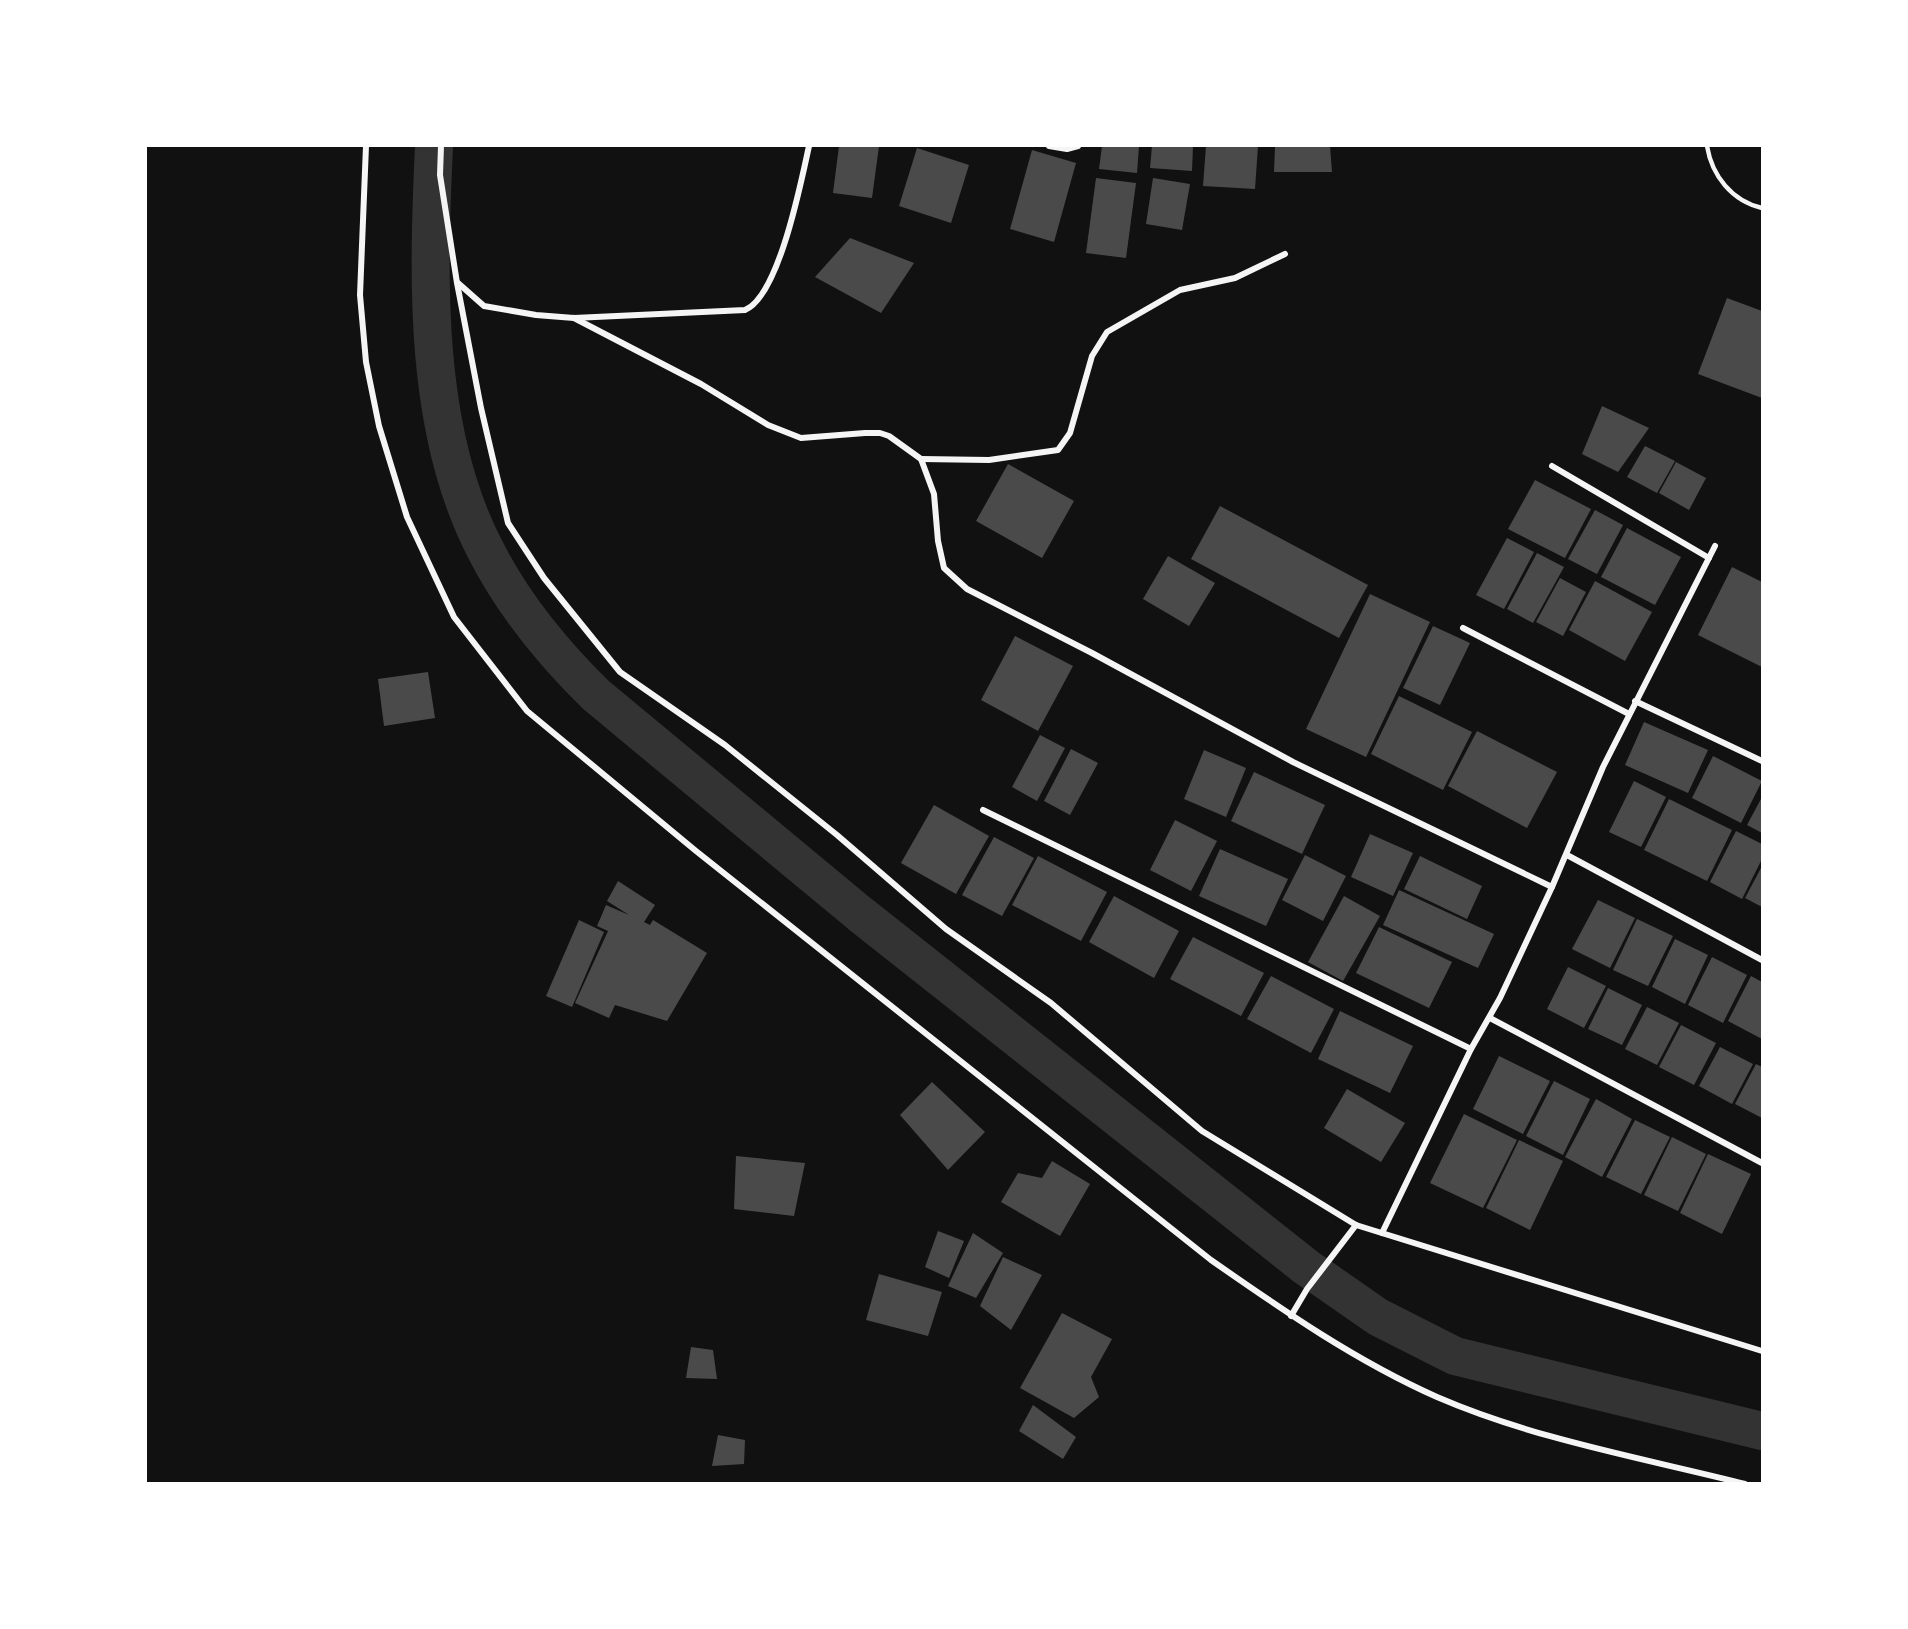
<svg xmlns="http://www.w3.org/2000/svg" width="1908" height="1629" viewBox="0 0 1908 1629" font-family="'DM Sans',sans-serif">
<style>
.lines{fill:none;stroke-linecap:round;stroke-linejoin:round}
.canal{stroke:#333;stroke-width:38}
.building{fill:#4a4a4a}
.service{stroke:#f5f5f5;stroke-width:4.5}
.minor{stroke:#f5f5f5;stroke-width:6}
</style>
<rect width="100%" height="100%" fill="#111"/>
<g class="lines">
<path class="canal" d="M434,146C428,276 423,428 484,547C512,603 552,652 596,695L860,914L1306,1267L1378,1317L1455,1356L1762,1431"/>
</g>
<g class="building">
<polygon points="839,146 879,146 872,198 833,193"/>
<polygon points="1102,146 1139,146 1137,173 1099,169"/>
<polygon points="1152,146 1193,146 1192,171 1150,168"/>
<polygon points="1206,146 1258,146 1255,189 1203,186"/>
<polygon points="1275,146 1330,146 1332,172 1274,172"/>
<polygon points="917,148 969,165 951,223 899,206"/>
<polygon points="1032,150 1076,163 1054,242 1010,229"/>
<polygon points="1096,178 1136,183 1126,258 1086,253"/>
<polygon points="1153,178 1190,184 1182,230 1146,224"/>
<polygon points="850,238 914,263 881,313 815,277"/>
<polygon points="1727,298 1762,311 1762,398 1698,374"/>
<polygon points="1602,406 1649,428 1618,472 1582,454"/>
<polygon points="1645,446 1675,461 1657,493 1627,477"/>
<polygon points="1676,462 1706,478 1689,510 1659,493"/>
<polygon points="1008,464 1074,501 1042,558 976,521"/>
<polygon points="1535,480 1591,509 1565,558 1508,529"/>
<polygon points="1220,506 1368,585 1339,638 1191,559"/>
<polygon points="1595,510 1623,525 1597,574 1568,559"/>
<polygon points="1627,528 1681,557 1655,605 1601,577"/>
<polygon points="1507,538 1534,552 1504,609 1476,595"/>
<polygon points="1537,553 1564,567 1533,623 1507,609"/>
<polygon points="1168,556 1215,583 1189,626 1143,599"/>
<polygon points="1732,567 1762,582 1762,667 1698,635"/>
<polygon points="1560,578 1586,592 1563,636 1536,622"/>
<polygon points="1595,581 1652,612 1625,661 1569,630"/>
<polygon points="1370,594 1430,622 1366,757 1306,729"/>
<polygon points="1433,626 1470,643 1440,705 1403,688"/>
<polygon points="1015,636 1073,666 1038,731 981,700"/>
<polygon points="428,672 435,718 384,726 378,679"/>
<polygon points="1399,696 1472,732 1443,790 1371,754"/>
<polygon points="1644,722 1708,750 1688,793 1625,765"/>
<polygon points="1477,731 1557,772 1527,828 1448,786"/>
<polygon points="1040,735 1065,748 1037,801 1012,787"/>
<polygon points="1071,749 1098,763 1070,815 1044,801"/>
<polygon points="1204,750 1246,768 1226,817 1184,799"/>
<polygon points="1713,756 1762,781 1741,823 1692,798"/>
<polygon points="1254,772 1325,805 1302,854 1231,821"/>
<polygon points="1634,781 1666,797 1641,847 1609,832"/>
<polygon points="1762,797 1762,833 1747,825"/>
<polygon points="1669,799 1732,830 1707,881 1644,850"/>
<polygon points="934,805 989,836 956,894 901,863"/>
<polygon points="1175,820 1217,841 1191,891 1150,870"/>
<polygon points="1736,831 1762,844 1762,859 1742,899 1710,882"/>
<polygon points="1370,834 1413,853 1393,896 1351,877"/>
<polygon points="994,837 1034,858 1002,916 962,895"/>
<polygon points="1220,849 1288,879 1266,926 1199,896"/>
<polygon points="1305,855 1346,876 1323,921 1282,900"/>
<polygon points="1038,856 1107,892 1081,941 1012,905"/>
<polygon points="1420,856 1482,886 1467,919 1404,889"/>
<polygon points="1762,866 1762,907 1745,898"/>
<polygon points="618,881 655,905 644,922 650,925 653,920 707,953 667,1021 615,1005 609,1018 575,1003 608,931 597,926 606,905 629,915 607,901"/>
<polygon points="1399,890 1494,934 1478,968 1383,925"/>
<polygon points="1114,896 1179,931 1154,978 1089,942"/>
<polygon points="1344,896 1380,916 1343,981 1308,962"/>
<polygon points="1598,900 1635,918 1610,968 1572,949"/>
<polygon points="1637,919 1673,936 1648,986 1613,970"/>
<polygon points="579,920 604,932 572,1007 546,996"/>
<polygon points="1379,927 1452,962 1429,1008 1356,973"/>
<polygon points="1193,937 1264,973 1241,1016 1170,979"/>
<polygon points="1675,939 1708,955 1685,1004 1652,987"/>
<polygon points="1712,957 1747,975 1723,1023 1688,1005"/>
<polygon points="1568,967 1606,986 1584,1028 1547,1009"/>
<polygon points="1271,976 1334,1009 1311,1053 1247,1019"/>
<polygon points="1751,976 1762,982 1762,1039 1728,1021"/>
<polygon points="1608,988 1642,1005 1622,1045 1588,1029"/>
<polygon points="1647,1007 1679,1023 1657,1065 1625,1049"/>
<polygon points="1340,1011 1413,1046 1390,1093 1318,1059"/>
<polygon points="1681,1025 1716,1043 1694,1085 1659,1067"/>
<polygon points="1720,1047 1753,1064 1732,1104 1699,1086"/>
<polygon points="1499,1056 1550,1081 1523,1134 1473,1109"/>
<polygon points="1756,1064 1762,1067 1762,1118 1735,1104"/>
<polygon points="1554,1081 1590,1099 1563,1155 1526,1136"/>
<polygon points="932,1082 985,1132 948,1170 900,1115"/>
<polygon points="1347,1089 1405,1123 1381,1162 1324,1128"/>
<polygon points="1596,1099 1632,1119 1602,1177 1565,1157"/>
<polygon points="1464,1114 1517,1140 1483,1208 1430,1183"/>
<polygon points="1635,1120 1670,1137 1641,1194 1606,1177"/>
<polygon points="1672,1137 1706,1154 1678,1211 1644,1195"/>
<polygon points="1519,1140 1563,1161 1530,1230 1486,1208"/>
<polygon points="1708,1154 1751,1174 1722,1234 1680,1213"/>
<polygon points="736,1156 805,1163 794,1216 734,1209"/>
<polygon points="1052,1161 1090,1184 1060,1236 1001,1202 1018,1173 1042,1178"/>
<polygon points="938,1231 964,1241 949,1278 925,1267"/>
<polygon points="973,1233 1003,1253 976,1298 948,1286"/>
<polygon points="1003,1257 1042,1275 1011,1330 980,1306"/>
<polygon points="879,1274 942,1292 928,1336 866,1320"/>
<polygon points="1062,1313 1112,1339 1091,1377 1099,1397 1074,1418 1020,1388"/>
<polygon points="691,1347 713,1350 717,1379 686,1378"/>
<polygon points="1033,1405 1076,1437 1063,1459 1019,1431"/>
<polygon points="718,1435 745,1440 744,1464 712,1466"/>
</g>
<g class="lines">
<path class="service" d="M1707,146C1712,176 1732,201 1762,208"/>
<g class="minor">
<path d="M366,146L360,295L366,362L379,426L407,517L454,617L527,711L696,851L1211,1260C1284,1311 1356,1361 1437,1397C1534,1439 1642,1458 1745,1484"/>
<polyline points="441,146 440,175 457,283 481,408 508,523 544,578 620,672 725,745 837,835 946,929 1051,1003 1202,1131 1356,1225 1762,1351"/>
<polyline points="1049,146 1067,149 1078,146"/>
<path d="M458,283L484,306L536,315L574,318L745,310C779,296 801,182 809,146"/>
<polyline points="574,318 701,384 768,425 801,438 865,433 880,433 889,436 921,459 934,494 938,541 944,568 967,589 1092,653 1293,762 1552,887"/>
<polyline points="921,459 989,460 1058,450 1070,433 1092,356 1107,332 1180,290 1235,278 1285,254"/>
<polyline points="1552,466 1709,558"/>
<polyline points="1463,628 1629,714"/>
<polyline points="1635,701 1762,761"/>
<polyline points="983,810 1471,1049"/>
<polyline points="1567,855 1762,960"/>
<polyline points="1490,1018 1762,1163"/>
<polyline points="1382,1233 1471,1049 1500,998 1552,887 1603,767 1715,546"/>
<polyline points="1291,1316 1307,1289 1356,1225"/>
</g>
</g>
<rect width="1908" height="1629" fill="none" stroke="#ffffff" stroke-width="294"/>
</svg>
